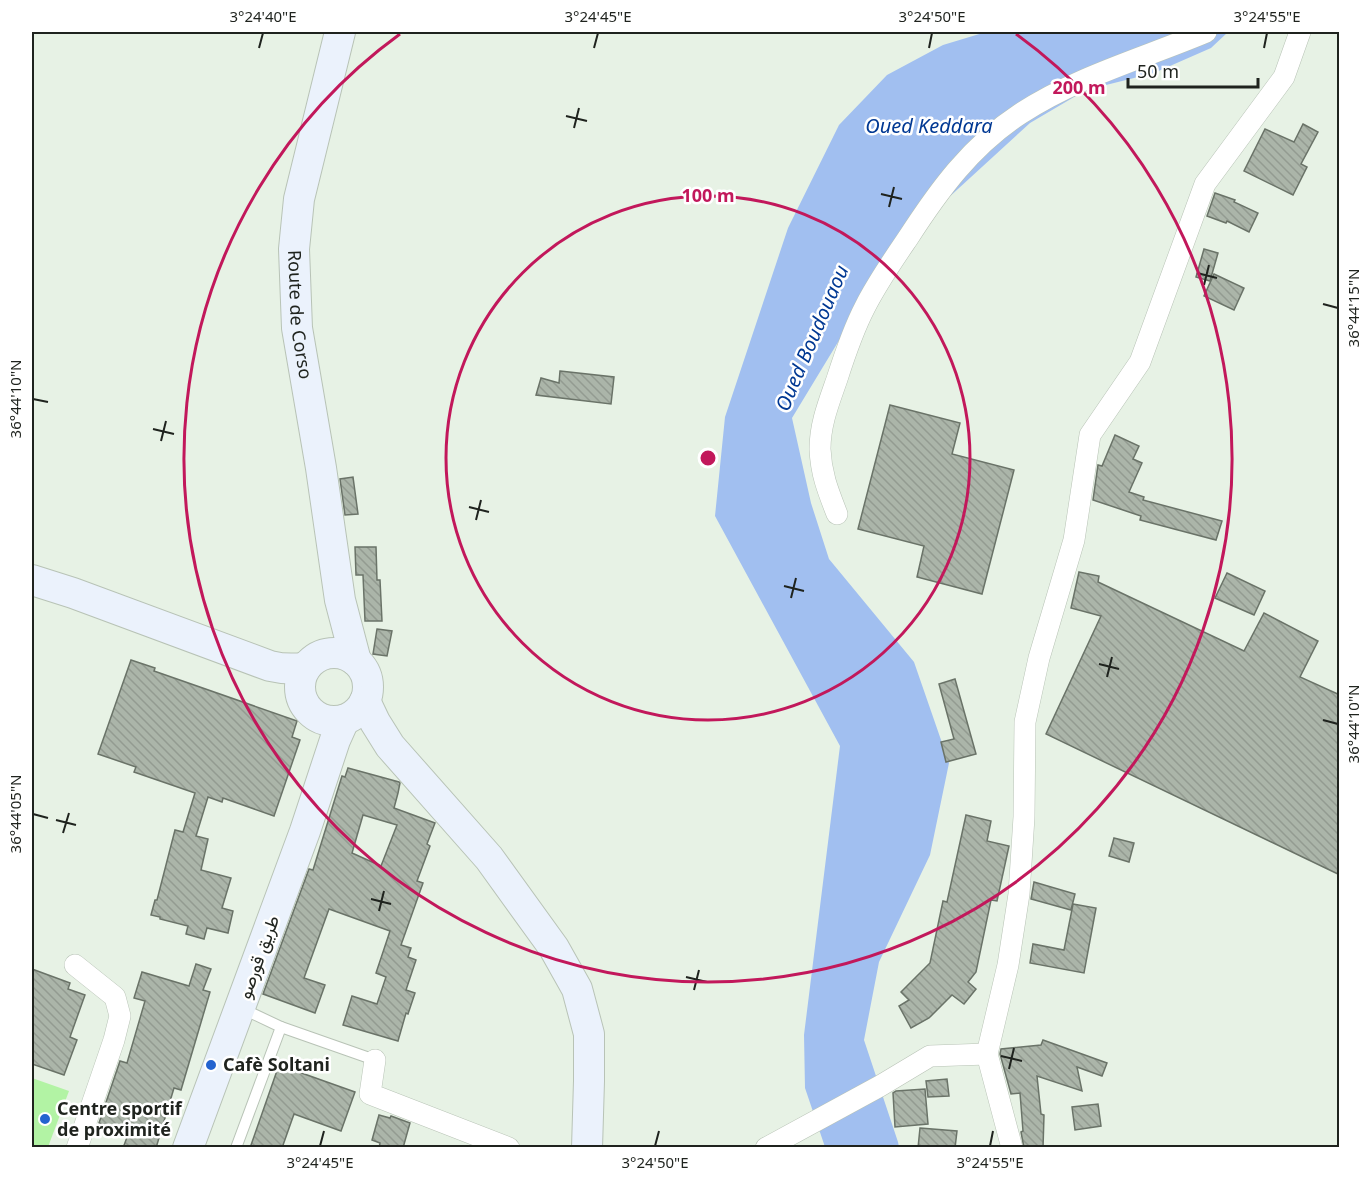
<svg xmlns="http://www.w3.org/2000/svg" width="1371" height="1179" viewBox="0 0 1371 1179" font-family="'Noto Sans',Vazirmatn,sans-serif">
<style>
.pitch{fill:#b2f3a4}
.water{fill:#a1bff0}
.building{fill:url(#building-back-hatch);stroke:#6a7368;stroke-width:1.5;fill-rule:evenodd}
.lines{fill:none;stroke-linecap:round;stroke-linejoin:round}
.service-casing{stroke:#b8c3b6;stroke-width:12}
.minor-casing{stroke:#b8c3b6;stroke-width:22}
.secondary-casing{stroke:#b8c3b6;stroke-width:32}
.service{stroke:#fff;stroke-width:10}
.minor{stroke:#fff;stroke-width:21}
.secondary{stroke:#ebf2fc;stroke-width:30}
.ticks{fill:none;stroke:#1f231e;stroke-width:2}
.ring{fill:none;stroke:#c2185b;stroke-width:3}
.poi-dot{fill:#2463cf;stroke:#fff;stroke-width:2}
.labels{text-anchor:middle;stroke-width:5;stroke-linejoin:round;paint-order:stroke}
.street-label{font-size:18px;fill:#1f231e;stroke:#fff}
.poi-label{font-size:18px;font-weight:bold;fill:#1f231e;stroke:#fff;text-anchor:start}
.water-label{font-size:20px;font-style:italic;fill:#003893;stroke:#fff}
.centre{fill:#c2185b;stroke:#fff;stroke-width:3}
.ring-label{font-size:18px;text-anchor:middle;font-weight:bold;fill:#c2185b;stroke:#fff;stroke-width:5;stroke-linejoin:round;paint-order:stroke}
.neatline{fill:none;stroke:#1f231e;stroke-width:2}
.ticks-label{font-size:15px;text-anchor:middle;fill:#1f231e}
</style>
<defs>
<pattern id="building-back-hatch" width="6" height="6" patternUnits="userSpaceOnUse" patternTransform="scale(1.5)"><rect width="6" height="6" fill="#abb5a9"/><path d="M-1 5l2 2M0 0l6 6M5-1l2 2" fill="none" stroke="#939b91"/></pattern>
</defs>
<rect width="100%" height="100%" fill="#e7f2e5"/>
<polygon class="pitch" points="32,1078 69,1091 48,1147 32,1147"/>
<polygon class="water" points="986,32 1228,32 1211,48 1154,73 1086,90 1030,123 935,210 872,286 792,418 811,503 829,559 914,662 949,763 930,855 879,962 864,1040 898,1142 899,1147 825,1147 805,1088 804,1035 840,746 715,516 725,417 788,228 839,125 887,75 943,45"/>
<g class="building">
<polygon points="1303,124 1318,132 1301,164 1307,167 1293,195 1244,171 1265,129 1294,142"/>
<polygon points="1215,193 1235,200 1234,202 1258,213 1249,232 1227,221 1226,223 1207,216"/>
<polygon points="1204,249 1218,253 1210,281 1196,277"/>
<polygon points="1214,274 1244,288 1234,310 1204,296"/>
<polygon points="560,371 614,377 611,404 536,395 541,378 559,383"/>
<polygon points="890,405 960,423 952,454 1014,470 982,594 917,577 924,546 858,529"/>
<polygon points="1115,435 1139,446 1133,459 1142,463 1129,492 1144,497 1143,500 1222,521 1216,540 1140,520 1141,516 1093,500 1098,465 1102,466"/>
<polygon points="353,477 358,514 345,515 340,479"/>
<polygon points="355,547 376,547 377,580 380,580 382,621 365,621 363,575 356,575"/>
<polygon points="1079,572 1099,576 1098,582 1244,651 1264,613 1318,641 1300,677 1340,695 1340,875 1046,734 1101,616 1071,608"/>
<polygon points="1227,573 1265,591 1254,615 1215,598"/>
<polygon points="377,629 392,631 387,656 373,654"/>
<polygon points="131,660 155,668 154,671 297,721 292,737 300,740 274,816 223,798 222,802 208,797 196,836 208,839 201,870 231,878 222,908 233,911 228,933 207,928 204,939 186,934 188,926 160,919 160,917 151,915 155,900 157,900 175,830 183,832 195,793 134,772 136,767 98,754"/>
<polygon points="955,679 976,754 946,762 941,742 954,739 939,684"/>
<path d="M348,768L399,782L400,783L398,793L394,808L435,823L427,844L430,846L417,881L423,883L401,945L411,948L408,957L416,960L406,990L415,993L408,1014L406,1013L398,1041L343,1025L352,996L377,1004L386,977L376,973L390,931L329,909L304,978L325,985L315,1013L263,994L309,869L313,870L342,776L345,777ZM363,815L397,825L381,866L352,853Z"/>
<polygon points="966,815 991,821 987,841 1009,846 997,901 991,900 976,972 968,982 976,989 964,1004 952,995 929,1018 911,1028 899,1006 909,1000 901,992 930,963 943,901 947,902"/>
<polygon points="1114,838 1134,843 1129,862 1109,856"/>
<polygon points="1034,882 1075,894 1071,910 1031,899"/>
<polygon points="1073,904 1096,908 1084,973 1030,963 1033,944 1064,950"/>
<polygon points="196,964 211,969 203,990 210,992 181,1090 174,1088 156,1148 123,1148 129,1132 99,1123 120,1061 127,1063 145,1001 134,998 142,972 189,986"/>
<polygon points="32,969 70,983 68,989 85,995 70,1037 77,1040 64,1075 32,1064"/>
<polygon points="1043,1040 1107,1063 1102,1076 1077,1067 1082,1091 1037,1076 1041,1114 1044,1115 1043,1148 1024,1148 1021,1132 1023,1131 1020,1093 1011,1094 1000,1054 1001,1049 1041,1045"/>
<polygon points="279,1065 355,1092 341,1131 294,1114 282,1148 250,1148"/>
<polygon points="947,1079 949,1096 928,1097 926,1081"/>
<polygon points="925,1089 928,1124 895,1127 893,1093 896,1091"/>
<polygon points="1098,1104 1101,1126 1075,1130 1072,1107"/>
<polygon points="379,1115 390,1118 391,1116 410,1123 403,1148 379,1148 380,1143 372,1140"/>
<polygon points="920,1128 957,1131 955,1148 918,1148"/>
</g>
<g class="lines">
<defs>
<g id="service">
<polyline points="281,1027 375,1060"/>
<polyline points="236,1148 281,1027 243,1009"/>
</g>
<g id="minor">
<path d="M837,514C828,491 821,474 820,449C820,424 829,402 837,379C845,354 853,330 865,307C877,283 893,260 908,238C939,190 971,146 1020,114C1076,77 1144,58 1206,32"/>
<polyline points="75,965 115,997 120,1016 114,1040 77,1148"/>
<polyline points="375,1060 370,1094 509,1148"/>
<polyline points="766,1148 880,1086 930,1056 987,1054"/>
<polyline points="1012,1148 987,1054 1008,965 1019,894 1024,817 1025,722 1039,658 1074,540 1090,435 1140,362 1205,184 1284,77 1300,32"/>
</g>
<g id="secondary">
<path id="s1" d="M340,32L299,199L294,249L297,328L321,468L340,600L356,661"/>
<path d="M32,580L73,593L270,666C283,669 293,670 306,667"/>
<circle cx="334" cy="687" r="34"/>
<polyline points="365,701 375,722 390,746 489,858 554,948 577,989 589,1034 589,1081 587,1148"/>
<polyline points="188,1148 305,831 335,740 344,720"/>
</g>
</defs>
<use href="#service" class="service-casing"/>
<use href="#minor" class="minor-casing"/>
<use href="#secondary" class="secondary-casing"/>
<use href="#service" class="service"/>
<use href="#minor" class="minor"/>
<use href="#secondary" class="secondary"/>
</g>
<path class="ticks" d="M259,48L263,33M594,48L598,33M929,48L932,33M1264,48L1267,33M566,116L587,121M574,128L579,108M881,194L902,199M889,207L894,187M1197,273L1217,278M1204,285L1209,265M1323,304L1338,308M33,399L48,402M153,429L174,434M161,441L166,421M469,507L489,512M476,520L481,500M784,586L804,591M791,598L796,578M1099,664L1119,669M1107,677L1112,657M1323,720L1338,724M33,814L48,818M56,820L76,825M63,833L69,813M371,899L391,904M379,911L384,891M686,977L707,982M694,990L699,970M1001,1056L1022,1061M1009,1069L1014,1048M320,1146L324,1131M655,1146L659,1131M990,1146L993,1131"/>
<g class="ring">
<circle cx="708" cy="458" r="262"/>
<path d="M1016 34A524 524 0 1 1 400 34"/>
</g>
<g class="poi-dot">
<circle cx="211" cy="1065" r="6"/>
<circle cx="45" cy="1119" r="6"/>
</g>
<g class="labels">
<g class="street-label">
<text dy="6" stroke="none"><textPath href="#s1" startOffset="288">Route de Corso</textPath></text>
<text transform="translate(259 957) rotate(-70)" y="6">طريق قورصو</text>
</g>
<g class="poi-label">
<text x="223" y="1071">Cafè Soltani</text>
<text x="57" y="1115">Centre sportif<tspan x="57" dy="21">de proximité</tspan></text>
</g>
<g class="water-label">
<text x="929" y="133">Oued Keddara</text>
<text transform="translate(812 338) rotate(-67)" y="7">Oued Boudouaou</text>
</g>
</g>
<circle cx="708" cy="458" r="9" class="centre"/>
<g class="ring-label">
<text x="1079" y="94">200 m</text>
<text x="708" y="202">100 m</text>
</g>
<rect width="1371" height="1179" fill="none" stroke="#ffffff" stroke-width="66"/>
<path d="M1128 78v9h130v-9" fill="none" stroke="#1f231e" stroke-width="3"/>
<text x="1137" y="78" font-size="18" fill="#1f231e" stroke="#ffffff" stroke-width="4.5" paint-order="stroke">50 m</text>
<rect x="33" y="33" width="1305" height="1113" class="neatline"/>
<g class="ticks-label">
<text x="263" y="22">3°24'40"E</text>
<text x="598" y="22">3°24'45"E</text>
<text x="932" y="22">3°24'50"E</text>
<text x="1267" y="22">3°24'55"E</text>
<text transform="translate(1354 308) rotate(-90)" y="5">36°44'15"N</text>
<text transform="translate(16 399) rotate(-90)" y="5">36°44'10"N</text>
<text transform="translate(1354 724) rotate(-90)" y="5">36°44'10"N</text>
<text transform="translate(16 814) rotate(-90)" y="5">36°44'05"N</text>
<text x="320" y="1168">3°24'45"E</text>
<text x="655" y="1168">3°24'50"E</text>
<text x="990" y="1168">3°24'55"E</text>
</g>
</svg>
